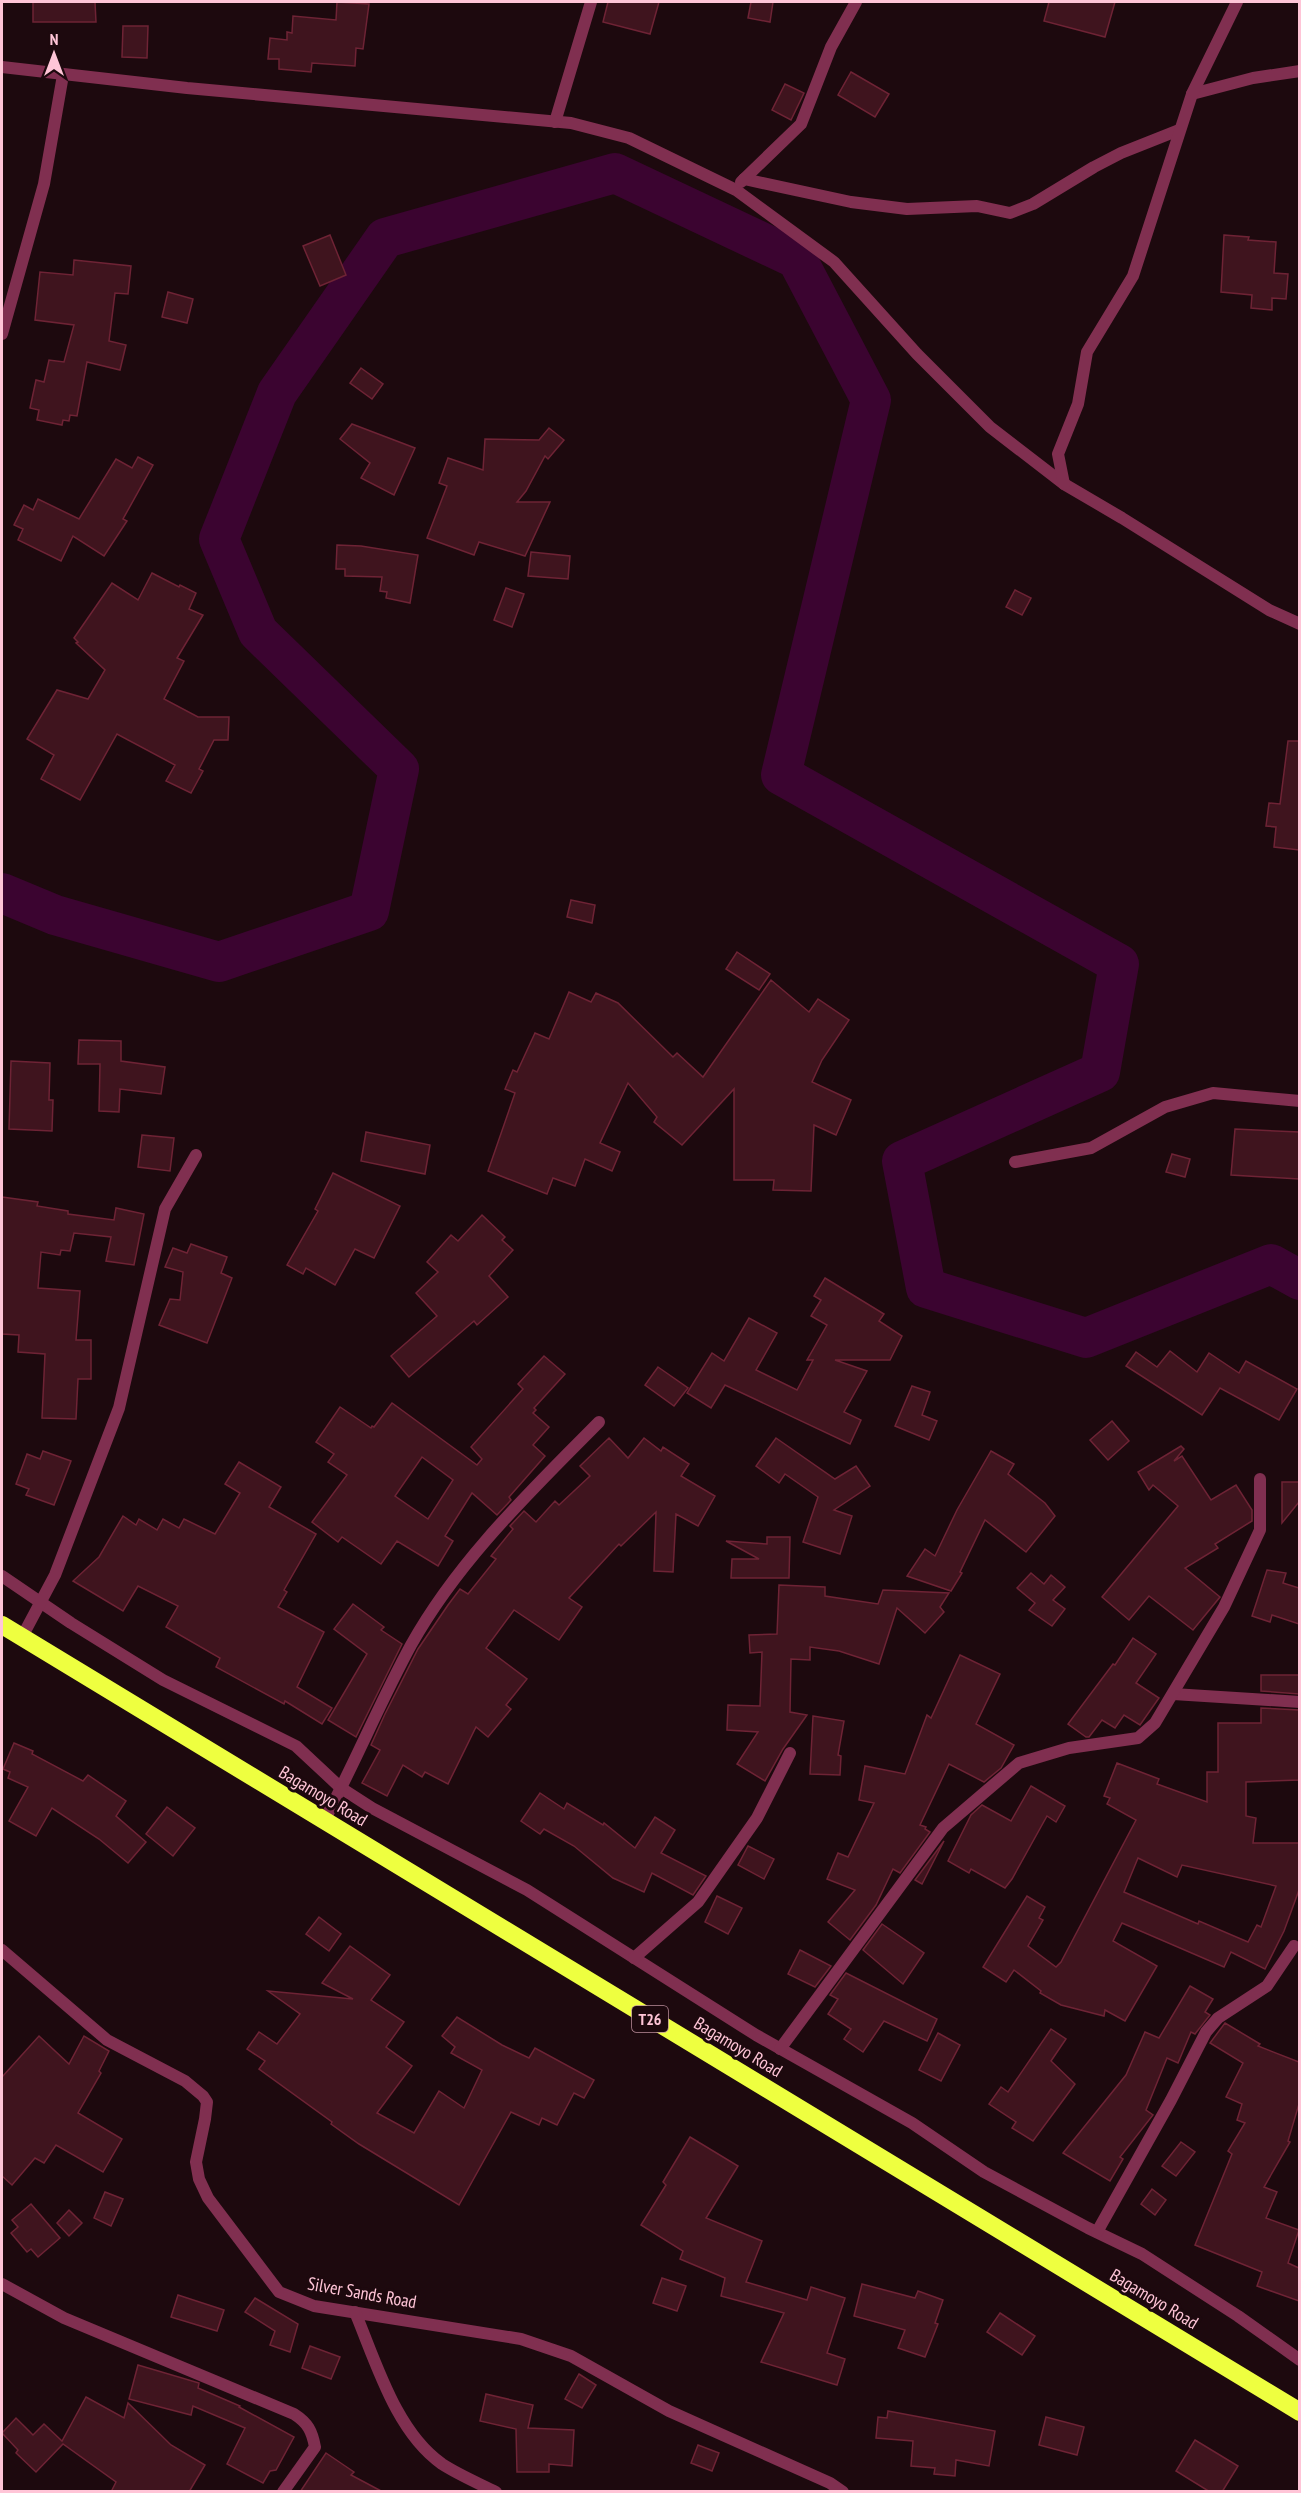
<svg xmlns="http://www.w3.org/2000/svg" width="1301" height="2493" viewBox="0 0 1301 2493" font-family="'PT Sans Narrow',sans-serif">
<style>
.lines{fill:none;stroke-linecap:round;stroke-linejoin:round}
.river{stroke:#3b0430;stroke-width:40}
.building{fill:#3f141e;stroke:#6e2335;stroke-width:1.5;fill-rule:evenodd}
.street{stroke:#802f50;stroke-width:12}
.highway{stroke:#eeff40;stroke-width:18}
.labels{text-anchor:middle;stroke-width:6;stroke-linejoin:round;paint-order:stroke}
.shield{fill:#1d090e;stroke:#bb8d9b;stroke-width:1.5}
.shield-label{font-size:16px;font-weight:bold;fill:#ffc5d7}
.street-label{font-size:18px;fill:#ffc5d7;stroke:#1d090e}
</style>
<rect width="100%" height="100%" fill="#1d090e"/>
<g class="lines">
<polyline class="river" points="2,893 55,915 219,962 369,911 399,769 258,632 219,539 277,393 385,238 615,173 797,259 871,400 781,775 1119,964 1100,1072 902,1161 926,1288 1086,1338 1271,1264 1300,1280"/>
</g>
<g class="building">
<polygon points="33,2 95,2 96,22 33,22"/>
<polygon points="337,2 369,4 363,49 356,48 355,66 312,63 311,72 279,69 279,59 268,59 270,38 287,40 287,32 292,33 293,16 336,20"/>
<polygon points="608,2 659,2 650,34 603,22"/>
<polygon points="751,2 773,2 770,22 748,18"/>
<polygon points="1049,2 1115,2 1105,37 1044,21"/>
<polygon points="123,26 148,26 147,58 122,57"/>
<polygon points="851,72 889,94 875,117 838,95"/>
<polygon points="785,84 804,93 791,120 772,110"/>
<polygon points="330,235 346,275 320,286 303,246"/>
<polygon points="1224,235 1249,237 1248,240 1276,242 1274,273 1288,274 1286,299 1272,298 1272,310 1251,308 1252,295 1221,292"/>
<polygon points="74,260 131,266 128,294 115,293 109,341 126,345 120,370 87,362 77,416 70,415 69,421 63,420 62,425 37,420 39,410 30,408 36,380 44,382 49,360 64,362 74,325 35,320 40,272 73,275"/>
<polygon points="168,292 193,299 187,323 162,317"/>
<polygon points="361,368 383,384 372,399 350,383"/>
<polygon points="352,424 415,448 394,495 361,478 370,463 340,439"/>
<polygon points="549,428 564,440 548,459 545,456 526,491 517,502 550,502 525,556 479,542 474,555 427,538 447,486 439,483 448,458 483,470 485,439 539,440"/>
<polygon points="138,457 153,465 123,519 127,521 104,556 73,536 61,561 18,540 23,529 14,525 24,505 33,510 38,499 79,519 116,459 132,468"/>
<polygon points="337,545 361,546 418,555 410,603 386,598 387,592 380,591 382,577 345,576 345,569 336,569"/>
<polygon points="531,552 570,556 568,579 528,576"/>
<polygon points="152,573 179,587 180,585 196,593 189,609 203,615 177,658 184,661 164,699 198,717 229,717 228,740 214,740 199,769 203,771 191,793 166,781 175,765 117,734 80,800 41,779 54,755 27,739 57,690 88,699 105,670 76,643 78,642 74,638 112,583 138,600"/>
<polygon points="506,588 524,594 512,627 494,620"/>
<polygon points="1015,590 1031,598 1022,615 1006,607"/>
<polygon points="1288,741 1299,741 1299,850 1274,847 1276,827 1266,826 1269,803 1280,804"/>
<polygon points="571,900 595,905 592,923 567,917"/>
<polygon points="737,952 770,974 759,990 726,969"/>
<polygon points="771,980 809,1012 818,999 849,1020 822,1060 812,1082 851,1100 836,1135 814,1125 811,1191 773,1190 774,1180 734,1180 734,1089 682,1145 654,1122 657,1117 628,1083 600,1143 620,1152 612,1171 585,1159 575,1186 553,1178 547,1194 488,1171 515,1093 505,1089 513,1070 517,1072 535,1033 549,1039 569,992 591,1002 596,993 618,1003 673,1057 677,1053 703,1077"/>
<polygon points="79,1040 121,1041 121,1061 165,1067 161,1094 120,1089 119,1112 99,1111 100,1064 78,1064"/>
<polygon points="11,1061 50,1063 49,1100 53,1100 52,1131 9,1129"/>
<polygon points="1235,1129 1299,1132 1299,1179 1231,1175"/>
<polygon points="366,1132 430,1145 425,1174 361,1161"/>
<polygon points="142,1135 174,1138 170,1171 138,1167"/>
<polygon points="1172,1154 1190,1159 1185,1177 1166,1172"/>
<polygon points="333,1173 400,1206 374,1258 355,1249 335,1285 306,1268 303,1274 287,1265 318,1211 315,1209"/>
<polygon points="2,1197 38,1202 37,1206 68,1211 68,1214 114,1220 116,1208 144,1214 134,1265 106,1261 111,1237 74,1233 70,1251 61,1250 60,1255 41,1252 38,1288 80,1291 76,1340 91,1340 91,1379 78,1379 76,1419 42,1418 45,1354 18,1352 19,1335 2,1334"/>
<polygon points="482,1215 505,1237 502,1240 513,1250 489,1276 508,1297 477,1325 474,1321 409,1377 391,1356 437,1316 416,1293 438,1272 427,1262 451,1235 458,1241"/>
<polygon points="191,1244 227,1257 221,1273 232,1278 207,1343 159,1325 170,1299 180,1300 183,1272 165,1267 173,1248 187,1253"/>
<polygon points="825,1278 884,1314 879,1321 902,1336 890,1360 835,1360 867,1371 844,1412 861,1420 850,1444 725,1385 711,1408 687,1393 712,1353 724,1361 749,1318 777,1333 756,1370 797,1390 813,1360 807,1360 827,1325 811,1316 821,1300 814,1296"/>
<polygon points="1170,1351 1197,1372 1209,1353 1239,1373 1246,1361 1297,1389 1279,1420 1220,1388 1202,1415 1126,1366 1136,1352 1157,1367"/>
<path d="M544,1356L565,1374L534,1408L536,1410L533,1413L549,1427L533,1445L545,1456L509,1497L511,1500L497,1515L472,1493L445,1536L453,1541L438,1566L397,1541L381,1564L342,1537L338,1542L312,1522L347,1475L328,1462L334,1454L316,1442L340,1407L371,1428L372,1426L374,1427L392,1403L477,1465L482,1459L471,1447L523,1389L518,1384ZM422,1457L453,1480L428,1519L395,1496Z"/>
<polygon points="658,1367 688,1388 674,1406 645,1385"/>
<polygon points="912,1386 930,1392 922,1415 937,1421 929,1440 895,1426"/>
<polygon points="1112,1421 1129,1441 1108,1460 1090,1440"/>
<polygon points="609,1438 628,1458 644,1438 661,1451 663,1447 689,1464 681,1476 715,1496 698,1526 676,1514 673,1572 654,1571 656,1512 621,1546 619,1544 569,1598 582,1607 559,1640 514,1610 486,1648 527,1679 506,1705 511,1709 488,1737 476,1727 448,1784 425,1772 422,1777 403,1765 387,1796 362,1783 380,1750 371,1745 385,1714 418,1649 448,1605 460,1589 468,1594 496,1559 491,1556 513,1529 510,1526 524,1511 536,1522 555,1501 559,1505 590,1476 580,1466"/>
<polygon points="776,1438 835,1479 856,1466 870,1486 834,1510 852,1516 840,1554 803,1542 818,1497 785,1474 779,1483 756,1466"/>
<polygon points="1181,1446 1184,1449 1174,1461 1182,1456 1211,1500 1236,1485 1252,1510 1252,1521 1215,1544 1218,1548 1185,1568 1220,1597 1193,1630 1149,1596 1129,1620 1102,1597 1178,1506 1153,1485 1149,1490 1138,1472"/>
<polygon points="43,1451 71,1461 54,1505 26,1495 29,1489 16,1484 27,1454 40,1459"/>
<polygon points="991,1451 1014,1464 1008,1474 1045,1503 1055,1516 1026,1552 985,1520 960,1572 962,1573 951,1591 907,1576 925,1549 935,1556 957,1510"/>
<polygon points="239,1462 281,1487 269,1507 316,1534 284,1590 287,1592 278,1607 324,1632 297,1687 332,1708 322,1724 285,1701 284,1704 216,1667 220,1658 166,1627 178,1606 138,1586 123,1611 73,1581 99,1557 123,1516 136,1525 139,1519 157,1530 163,1519 179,1528 184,1519 215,1534 240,1493 225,1484"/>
<polygon points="1282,1482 1299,1482 1299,1502 1282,1523"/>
<polygon points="767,1537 790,1537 789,1578 731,1578 732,1559 759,1559 726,1541 767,1544"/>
<polygon points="1267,1570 1286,1573 1283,1583 1299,1588 1299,1624 1272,1615 1270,1622 1252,1616"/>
<polygon points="1031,1573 1044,1584 1051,1575 1065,1587 1053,1600 1065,1609 1052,1626 1029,1610 1035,1603 1017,1588"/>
<polygon points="779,1585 825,1587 825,1596 878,1604 883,1590 949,1593 940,1607 944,1612 925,1633 897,1608 879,1664 839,1651 810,1647 810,1660 791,1659 790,1712 807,1715 783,1749 765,1781 737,1764 758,1732 727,1730 728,1705 760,1706 762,1652 750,1653 749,1635 777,1634"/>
<polygon points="353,1604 384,1627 381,1630 402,1644 356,1737 328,1720 367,1654 334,1629"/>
<polygon points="1133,1638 1156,1654 1136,1683 1159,1698 1140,1725 1124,1715 1115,1728 1102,1720 1089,1737 1086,1737 1068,1724 1113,1664 1115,1665"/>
<polygon points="960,1655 1000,1674 976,1724 1014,1745 1001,1768 984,1782 949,1764 920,1825 926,1827 925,1829 930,1832 900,1873 893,1869 876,1905 850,1940 828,1922 855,1890 827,1879 838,1853 848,1857 874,1803 859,1800 865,1766 905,1774 927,1715 931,1718"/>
<polygon points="1261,1675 1299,1675 1299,1694 1261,1691"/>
<path d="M1261,1708L1299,1710V1780L1246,1782V1816L1256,1818L1253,1843H1299V1890L1284,1931L1265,1969L1231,1952L1224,1967L1122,1923L1113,1941L1157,1966L1125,2021L1105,2010L1104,2016L1061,2005L1040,1993L1041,1991L1014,1970L1006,1982L983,1967L1027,1896L1045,1907L1039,1918L1043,1920L1028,1946L1056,1967L1061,1962L1136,1820L1107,1804L1110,1798L1104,1796L1117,1763L1159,1779L1157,1784L1207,1802V1772H1218V1723H1261ZM1138,1858L1177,1877L1182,1865L1276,1886L1261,1927L1257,1925L1248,1942L1199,1921L1198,1924L1124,1892Z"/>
<polygon points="813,1716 844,1721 838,1755 841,1756 840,1775 810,1774"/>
<polygon points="14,1743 33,1751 32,1754 83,1781 88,1775 126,1801 116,1816 146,1842 128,1863 99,1839 52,1808 36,1836 9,1821 28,1787 8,1778 10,1772 3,1769"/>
<polygon points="1031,1786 1065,1806 1056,1822 1047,1816 1012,1879 1005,1888 971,1869 969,1873 948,1861 971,1815 982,1805 1011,1821"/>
<polygon points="540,1793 564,1809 567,1803 603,1825 604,1823 635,1848 655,1817 675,1830 661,1853 706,1876 693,1895 652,1873 644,1892 613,1878 574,1846 544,1829 540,1834 521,1821"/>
<polygon points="167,1807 195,1828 173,1856 146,1834"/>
<polygon points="944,1841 922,1884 915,1880"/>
<polygon points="748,1846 774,1859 764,1879 738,1865"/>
<polygon points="717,1896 742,1908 728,1934 705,1922"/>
<polygon points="319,1917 341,1934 329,1951 306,1934"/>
<polygon points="882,1924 924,1953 903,1984 863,1950"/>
<polygon points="350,1946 390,1975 371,2000 404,2022 386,2047 412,2066 377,2113 414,2133 439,2091 464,2108 482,2070 451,2053 455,2047 442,2036 457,2017 502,2045 529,2058 535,2048 594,2080 584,2098 574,2093 557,2125 542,2118 539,2125 511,2112 459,2205 359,2144 331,2124 332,2122 259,2069 265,2061 247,2049 259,2032 277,2044 300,2014 268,1991 353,1999 322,1983"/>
<polygon points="800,1950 831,1966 815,1987 788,1974"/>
<polygon points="846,1973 937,2019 927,2041 884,2021 863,2052 844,2039 851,2029 828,2014 838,1999 830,1995"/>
<polygon points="1190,1986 1213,1999 1205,2012 1210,2015 1195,2034 1191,2032 1178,2063 1167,2058 1146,2110 1153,2115 1120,2157 1123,2159 1110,2181 1063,2153 1126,2075 1145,2032 1159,2038"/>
<polygon points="1225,2023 1260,2044 1258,2046 1299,2062 1299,2104 1288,2141 1290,2142 1264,2187 1277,2192 1266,2218 1299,2230 1288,2263 1299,2268 1299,2301 1257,2286 1262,2272 1195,2245 1232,2154 1228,2151 1245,2123 1237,2120 1242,2104 1226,2097 1243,2063 1210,2043"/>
<polygon points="1051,2029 1066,2039 1051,2061 1075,2084 1033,2141 1012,2128 1016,2122 989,2104 1001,2087 1008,2092"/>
<polygon points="938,2033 960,2045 941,2081 919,2070"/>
<polygon points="39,2036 69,2064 84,2036 109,2051 99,2071 101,2073 78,2113 122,2139 103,2172 56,2145 44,2163 35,2158 12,2185 2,2176 2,2077"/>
<polygon points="690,2137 738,2166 706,2218 762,2241 746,2282 807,2300 811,2287 845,2298 827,2353 845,2359 837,2385 761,2362 784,2313 721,2296 725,2278 680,2259 683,2251 641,2225 666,2185 663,2182"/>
<polygon points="1181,2142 1195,2152 1176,2176 1162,2166"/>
<polygon points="1152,2189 1166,2200 1155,2215 1141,2204"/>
<polygon points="105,2192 123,2199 111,2226 94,2218"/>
<polygon points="31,2204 60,2238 38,2257 31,2249 27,2252 11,2233 18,2227 12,2220"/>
<polygon points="69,2210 82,2223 69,2236 57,2223"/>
<polygon points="662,2278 686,2286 677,2311 653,2303"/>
<polygon points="862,2284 915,2298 918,2291 943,2300 935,2323 938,2324 925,2357 898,2348 905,2330 854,2316"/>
<polygon points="178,2295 224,2310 217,2331 171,2317"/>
<polygon points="255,2298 298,2324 290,2352 270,2345 275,2331 245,2312"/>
<polygon points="1000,2313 1035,2336 1022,2355 987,2332"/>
<polygon points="310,2346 340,2357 331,2379 302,2368"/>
<polygon points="138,2365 199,2383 198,2388 240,2406 239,2407 294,2437 276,2470 270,2471 263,2483 227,2464 245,2428 193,2406 191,2415 129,2399"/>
<polygon points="579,2374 596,2385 582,2408 565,2399"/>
<polygon points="486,2394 533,2405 528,2428 574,2430 572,2466 549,2464 549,2472 517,2472 516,2429 480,2421"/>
<polygon points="86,2397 124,2418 128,2403 171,2445 205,2465 189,2492 111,2492 116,2482 63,2444 36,2472 16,2453 18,2450 2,2433 16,2418 33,2435 44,2424 62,2441"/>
<polygon points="888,2411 995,2431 989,2466 956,2460 955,2476 934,2474 935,2468 911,2466 913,2441 876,2438 878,2417 887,2418"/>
<polygon points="1046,2417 1084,2427 1077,2455 1039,2445"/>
<polygon points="1195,2440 1238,2466 1222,2492 1210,2492 1176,2471"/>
<polygon points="698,2445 719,2453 712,2471 691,2463"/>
<polygon points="326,2453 354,2472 351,2475 383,2492 300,2492"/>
</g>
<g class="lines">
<g class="street">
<polyline points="2,67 187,88 571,123 629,138 736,190 834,262 917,354 990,427 1064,484 1122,518 1269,610 1300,624"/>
<polyline points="1192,94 1253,78 1300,71"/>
<polyline points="555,122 591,2"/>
<polyline points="744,179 851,202 907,209 977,206 1010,213 1033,204 1094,167 1121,153 1179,130"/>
<polyline points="741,182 801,124 831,47 856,2"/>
<polyline points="2,334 44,184 63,75"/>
<polyline points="1064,484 1058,454 1078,404 1087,352 1133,276 1192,94 1237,2"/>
<polyline points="1015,1162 1091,1148 1165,1107 1213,1093 1300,1101"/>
<polyline points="2,1576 71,1623 163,1680 296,1746 341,1788 372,1808 527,1890 756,2035 912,2123 984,2172 1088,2228 1142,2254 1238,2316 1300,2360"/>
<polyline points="22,1637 55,1575 119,1408 165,1209 196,1155"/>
<polyline points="1173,1694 1300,1702"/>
<path d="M324,1821C355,1763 380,1702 411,1645C459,1559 531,1491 599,1422"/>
<polyline points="2,1950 107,2040 185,2081 203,2096 207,2102 205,2119 196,2162 199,2179 208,2198 279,2292 314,2306 521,2339 571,2356 669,2411 830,2483 843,2492"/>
<polyline points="634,1958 698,1902 757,1818 790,1753"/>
<polyline points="780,2049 943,1828 1019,1763 1069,1748 1138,1738 1155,1723 1224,1607 1260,1530 1260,1479"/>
<polyline points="1097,2232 1171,2100 1206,2032 1218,2018 1267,1986 1294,1946"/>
<path d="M2,2284L64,2318L294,2414C308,2423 312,2431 315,2447L283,2492"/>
<path d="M355,2312C376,2362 396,2432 442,2464C459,2475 478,2483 496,2492"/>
</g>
<polyline class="highway" points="2,1625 1300,2412"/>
</g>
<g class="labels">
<rect class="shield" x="632" y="2006" width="36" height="26" rx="4.5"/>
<g class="shield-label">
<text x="650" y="2025">T26</text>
</g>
<g class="street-label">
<text transform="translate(323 1796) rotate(31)" y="6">Bagamoyo Road</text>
<text transform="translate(738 2047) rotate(31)" y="6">Bagamoyo Road</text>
<text transform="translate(362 2293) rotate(10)" y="6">Silver Sands Road</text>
<text transform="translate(1154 2299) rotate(31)" y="6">Bagamoyo Road</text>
</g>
</g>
<rect width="1301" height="2493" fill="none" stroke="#ffc5d7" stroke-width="6"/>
<g transform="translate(54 54)" stroke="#1d090e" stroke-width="4.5" paint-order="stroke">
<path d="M0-4.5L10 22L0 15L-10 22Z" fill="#ffc5d7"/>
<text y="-9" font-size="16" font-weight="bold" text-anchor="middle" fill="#ffc5d7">N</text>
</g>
</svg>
